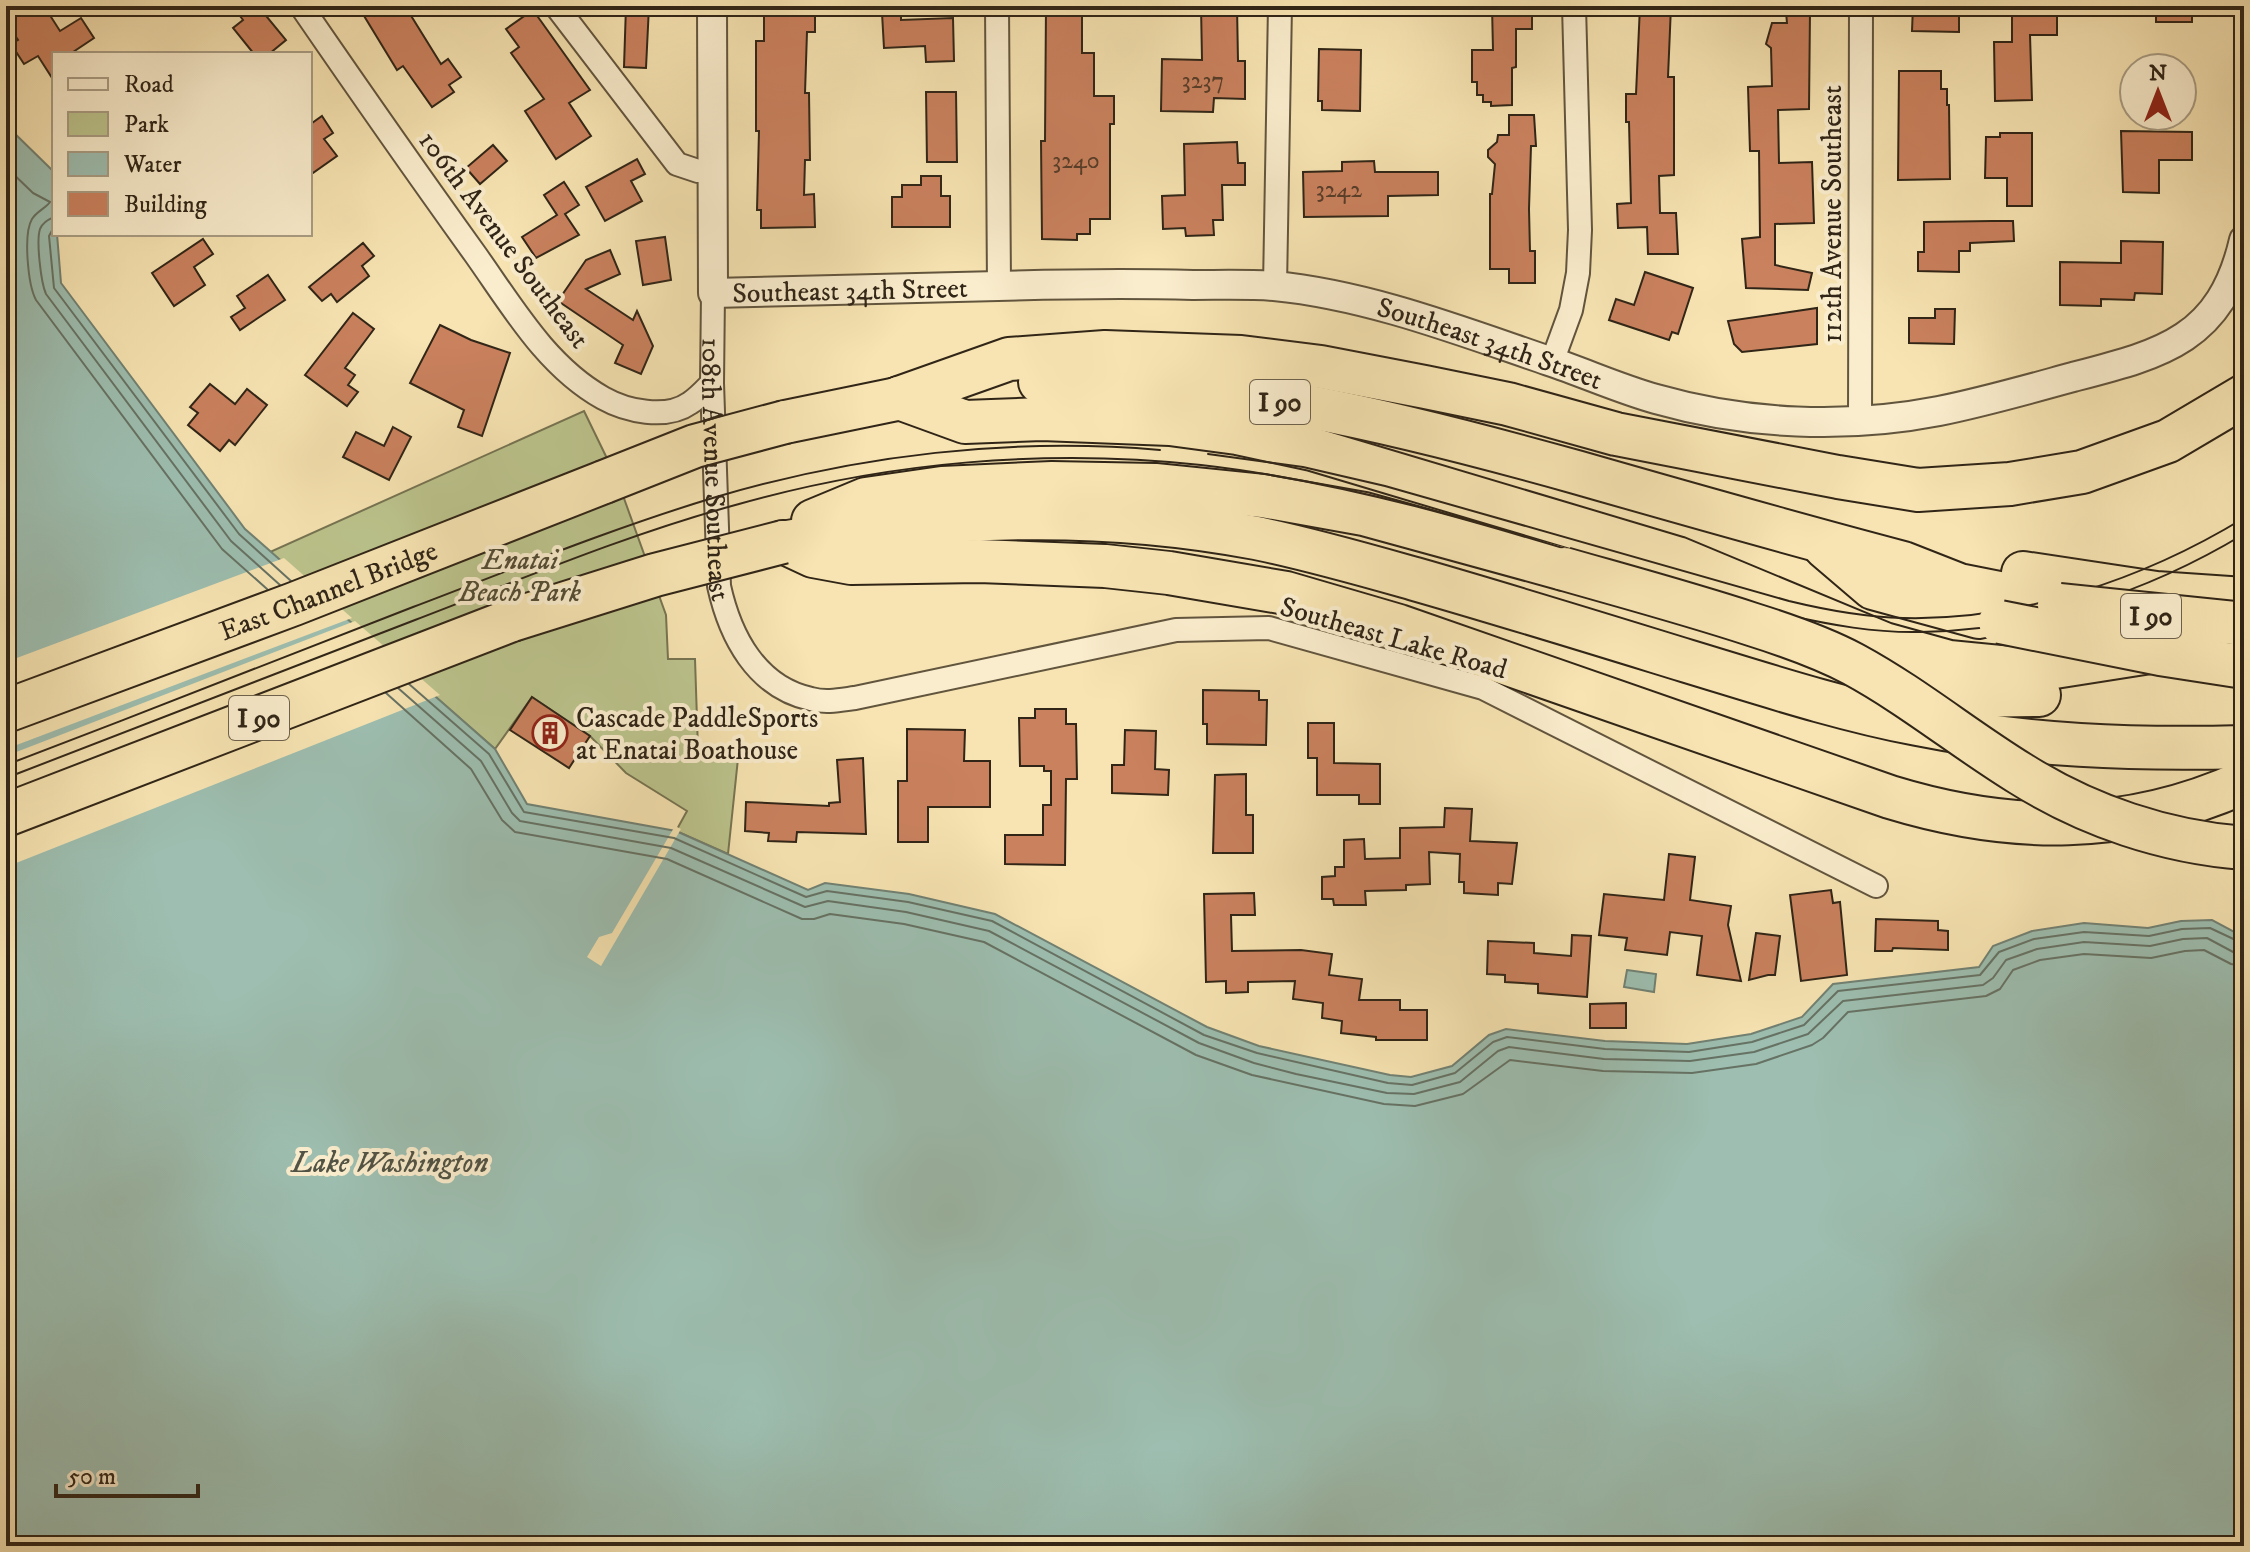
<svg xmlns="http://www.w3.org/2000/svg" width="2250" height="1552" viewBox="0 0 2250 1552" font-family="'IM FELL DW Pica',serif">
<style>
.green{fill:#bcc48d;stroke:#767452;stroke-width:2}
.water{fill:#9dbeb0;stroke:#718173;stroke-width:2}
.pier{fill:#f7e4b2}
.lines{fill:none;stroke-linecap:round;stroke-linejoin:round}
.shore{stroke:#667264;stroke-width:2}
.building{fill:#ca815e;stroke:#302517;stroke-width:2}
.minor-casing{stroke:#62553e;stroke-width:26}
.tertiary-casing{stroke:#62553e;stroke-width:32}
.motorway-casing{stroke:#302517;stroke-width:46}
.minor{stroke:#faedcd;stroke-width:22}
.tertiary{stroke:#faedcd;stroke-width:28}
.motorway{stroke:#f7e4b2;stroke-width:42}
.tram{stroke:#302517;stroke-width:2}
.motorway-bridge-casing{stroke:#302517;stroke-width:46;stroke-linecap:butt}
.motorway-bridge{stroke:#f7e4b2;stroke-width:42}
.labels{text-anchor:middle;stroke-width:8;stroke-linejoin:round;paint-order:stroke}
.number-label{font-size:24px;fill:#563c29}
.shield{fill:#faedcd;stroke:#6d614e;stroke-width:2}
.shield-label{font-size:26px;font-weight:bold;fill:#302517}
.street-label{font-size:28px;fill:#302517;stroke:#faedcd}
.park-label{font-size:28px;font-style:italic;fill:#534d34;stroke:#faedcd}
.poi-label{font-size:28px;fill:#302517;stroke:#faedcd;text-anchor:start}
.water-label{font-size:30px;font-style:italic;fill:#515345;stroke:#faedcd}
</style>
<rect width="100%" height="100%" fill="#f7e4b2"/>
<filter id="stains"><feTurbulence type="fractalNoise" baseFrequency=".0025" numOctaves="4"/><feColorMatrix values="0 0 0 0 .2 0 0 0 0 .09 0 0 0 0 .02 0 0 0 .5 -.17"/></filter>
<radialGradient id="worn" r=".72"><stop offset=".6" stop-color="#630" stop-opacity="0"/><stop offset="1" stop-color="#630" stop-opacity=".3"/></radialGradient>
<polygon class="green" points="584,411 617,479 666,615 668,659 695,659 698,750 739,749 728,854 676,831 687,811 626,773 590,736 532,697 495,749 270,552"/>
<g class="water">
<polygon points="6,125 52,170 54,234 57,234 61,283 245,529 495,749 527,804 676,831 808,890 825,883 909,894 995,914 1207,1027 1259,1046 1390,1075 1411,1077 1452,1066 1489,1035 1506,1029 1605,1041 1687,1044 1751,1034 1802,1017 1833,984 1979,967 1993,946 2032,931 2084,923 2148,928 2181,921 2212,920 2244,937 2244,1546 6,1546"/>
<polygon points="1627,970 1656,974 1654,992 1624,987"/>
</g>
<g class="pier">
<polygon points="284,558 352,618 6,749 6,662"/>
<polygon points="355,621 440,695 6,867 6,756"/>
<polygon points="675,826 681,829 601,966 587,957 599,937 612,933"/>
</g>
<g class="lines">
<g class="shore">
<path d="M6,167L33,193L50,202C46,208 37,211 32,219C23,234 28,285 36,300L222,549L267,589"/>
<path d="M54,217C48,220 43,222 40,229C36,241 41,283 46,294L231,541L280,585"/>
<polyline points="54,227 49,236 54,288 239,534 291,581"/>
<polyline points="409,684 489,754 524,812 674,838 806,897 827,891 908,902 992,921 1204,1035 1257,1053 1388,1083 1412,1085 1455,1073 1493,1042 1507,1037 1605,1049 1689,1052 1752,1042 1804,1025 1838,991 1980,975 1999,952 2034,939 2084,932 2149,936 2182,929 2210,928 2244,944"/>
<polyline points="398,688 481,761 512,813 520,821 671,848 805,907 828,901 906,912 989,931 1199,1043 1254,1063 1296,1074 1387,1093 1414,1094 1460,1082 1498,1051 1509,1047 1604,1059 1690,1061 1754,1052 1808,1034 1843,1001 1983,985 1993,978 2006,960 2037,949 2084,942 2150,946 2183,939 2207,938 2235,953 2244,954"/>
<polyline points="386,693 471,769 502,820 515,832 667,859 802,919 814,919 830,914 904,924 984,942 1196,1055 1252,1075 1384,1104 1415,1106 1463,1094 1510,1060 1603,1071 1692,1073 1756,1064 1812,1045 1823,1038 1848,1012 1986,996 2000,989 2013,970 2040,960 2084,954 2151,958 2185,951 2204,950 2231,964 2244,966"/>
</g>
</g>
<g class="building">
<polygon points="6,6 44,6 60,31 81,18 94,38 70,54 54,54 54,81 38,56 24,64 11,44 18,40 6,22"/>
<polygon points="251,6 258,6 286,40 269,54 254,54 233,28 243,20 240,16"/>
<polygon points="358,6 405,6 441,64 448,59 461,77 449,85 454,92 432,107 403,66 397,70"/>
<polygon points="626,6 649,6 646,68 624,67"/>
<polygon points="764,6 815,6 815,32 807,32 805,93 809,93 810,160 805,160 804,195 814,194 815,227 761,228 761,210 757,210 759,131 756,131 756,41 764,41"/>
<polygon points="1046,6 1082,6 1082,53 1094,53 1094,96 1114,96 1114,124 1110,124 1110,219 1090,219 1090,234 1077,234 1077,240 1042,239 1041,141 1045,141"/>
<polygon points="1201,6 1237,6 1238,61 1245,61 1245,99 1214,98 1213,112 1161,111 1162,59 1202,60"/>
<polygon points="1492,6 1532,6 1532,29 1516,29 1516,67 1512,68 1512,105 1491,106 1491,102 1483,102 1483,95 1477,95 1477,82 1472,82 1472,50 1493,50"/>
<polygon points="1640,6 1671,6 1668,77 1674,77 1674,175 1659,176 1660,213 1676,213 1678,254 1648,254 1647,227 1618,228 1617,204 1631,203 1629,122 1626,122 1626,94 1636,94"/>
<polygon points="1913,6 1959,6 1959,32 1912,31"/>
<polygon points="2020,6 2057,6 2057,35 2030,35 2032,100 1995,101 1994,42 2012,42 2012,12 2020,12"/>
<rect x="2156" y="6" width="36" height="16"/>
<polygon points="533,10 590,90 569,103 591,136 556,159 525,111 544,99 511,53 519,47 506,29"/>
<polygon points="1810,11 1809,109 1778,110 1779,163 1812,162 1814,223 1775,224 1775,265 1812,273 1808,290 1746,288 1742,239 1760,237 1759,151 1750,151 1748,87 1772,86 1771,48 1766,44 1772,23 1787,23 1786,12"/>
<polygon points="882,13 901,13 901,20 953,18 954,61 926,62 925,46 884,48"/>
<polygon points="1319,49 1361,50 1360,111 1322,110 1322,101 1318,101"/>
<polygon points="1899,71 1941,71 1941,89 1947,89 1947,105 1949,105 1950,179 1898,180"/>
<polygon points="926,92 956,92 957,162 927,162"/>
<polygon points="1509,115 1534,115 1536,146 1531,146 1529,209 1530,251 1535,251 1535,283 1509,283 1509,269 1490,269 1490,194 1492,194 1495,164 1488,157 1488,150 1497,142 1498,135 1509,135"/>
<polygon points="322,116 333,133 324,139 337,156 310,175 310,119 312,123"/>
<polygon points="2121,131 2192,132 2192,160 2159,160 2159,193 2123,192"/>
<polygon points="2000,133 2032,133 2032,206 2007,206 2007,178 1985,178 1986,137 2000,137"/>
<polygon points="1237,142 1238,163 1245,163 1245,185 1222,185 1223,220 1213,220 1214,235 1186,236 1185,228 1163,229 1162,196 1185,195 1184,144"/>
<polygon points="493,145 507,161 480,184 466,168"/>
<polygon points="637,159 645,174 631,181 642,201 605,221 586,187"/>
<polygon points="1374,161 1375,172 1438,172 1438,195 1388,196 1388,216 1304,217 1303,172 1342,171 1342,162"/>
<polygon points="921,176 941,176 941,196 950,196 950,227 892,227 892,197 902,197 902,185 921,185"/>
<polygon points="564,182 579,205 565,214 579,235 536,258 522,237 557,215 544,195"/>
<polygon points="1992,221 2013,221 2014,241 1970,243 1970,251 1959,251 1959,272 1918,271 1918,252 1924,252 1924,222"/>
<polygon points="665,237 671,280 643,285 636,241"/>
<polygon points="203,239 213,254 194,267 205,285 174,306 152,273"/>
<polygon points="2121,241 2163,242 2162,294 2135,293 2134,300 2101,299 2101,306 2060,305 2060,262 2121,263"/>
<polygon points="363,243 374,256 362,266 369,276 337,302 331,294 322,301 309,287"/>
<polygon points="610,250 620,274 586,289 633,320 637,311 653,346 641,374 615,363 623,345 558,301 586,260"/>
<polygon points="1645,272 1693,288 1678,334 1672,332 1669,340 1609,320 1616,299 1634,305"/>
<polygon points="268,275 285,300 240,330 231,317 245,308 237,296"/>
<polygon points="1817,308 1817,344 1742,352 1734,344 1728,321"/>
<polygon points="1935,309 1955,309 1954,344 1909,343 1909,318 1935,318"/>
<polygon points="353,313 374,329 345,368 355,375 348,385 358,392 347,406 305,375"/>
<polygon points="440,325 471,340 510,353 482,436 458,427 464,410 410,383"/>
<polygon points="210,384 235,404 247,389 267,405 235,445 229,440 220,451 188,425 198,413 190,407"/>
<polygon points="393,427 411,437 389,480 343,457 356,432 384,446"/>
<polygon points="1203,690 1259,691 1259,700 1267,700 1266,745 1207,744 1207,724 1203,724"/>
<polygon points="532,697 590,736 569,768 510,730"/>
<polygon points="1035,709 1066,709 1066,724 1076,724 1077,779 1066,779 1065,865 1005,864 1005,835 1043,835 1043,805 1051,805 1051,771 1044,771 1044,766 1020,766 1019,718 1035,718"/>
<polygon points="1308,723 1334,723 1334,763 1380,764 1380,804 1359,804 1359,795 1317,795 1317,758 1308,758"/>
<polygon points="907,729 965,730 964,761 990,761 990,807 928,807 928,842 898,842 898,781 907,781"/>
<polygon points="1125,730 1156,731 1155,769 1169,770 1168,795 1112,793 1112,765 1124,765"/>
<polygon points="863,758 866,834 797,832 796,842 768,841 769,833 745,831 746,802 829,806 829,803 840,802 837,760"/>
<polygon points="1246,774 1246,815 1253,815 1253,853 1213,853 1215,775"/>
<polygon points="1445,808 1472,809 1470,841 1517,843 1512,884 1498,883 1498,895 1464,893 1464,882 1459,882 1460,854 1429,852 1430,884 1406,885 1406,890 1365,891 1366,905 1334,905 1333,899 1322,899 1322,877 1335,876 1335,867 1344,867 1344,840 1364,839 1365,859 1400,858 1400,828 1444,827"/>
<polygon points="1669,854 1695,857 1690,900 1731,906 1728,925 1741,981 1697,975 1702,936 1670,932 1667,955 1625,950 1627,938 1599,935 1604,894 1664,900"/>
<polygon points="1831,890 1833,903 1840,902 1847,975 1801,981 1790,895"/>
<polygon points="1254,893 1255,915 1231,915 1232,951 1301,950 1332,954 1329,975 1362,979 1359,1000 1400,1000 1400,1010 1427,1010 1427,1040 1376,1040 1376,1037 1341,1033 1342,1021 1322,1018 1323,1003 1293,999 1295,981 1248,982 1248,992 1226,993 1226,981 1206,982 1204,894"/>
<polygon points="1876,919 1938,921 1938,930 1948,931 1948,950 1893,948 1892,951 1875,951"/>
<polygon points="1756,933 1780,936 1775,975 1768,975 1749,980"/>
<polygon points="1572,935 1591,936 1587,997 1538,993 1538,984 1505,982 1505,975 1487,974 1488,941 1534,943 1534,953 1571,956"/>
<polygon points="1626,1003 1626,1028 1590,1028 1590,1004"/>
</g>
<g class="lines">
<defs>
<g id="minor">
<path d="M301,6C358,89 416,172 475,254C512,306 546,366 603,398C626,411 666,420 690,403C698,398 705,390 712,383"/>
<polyline points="556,6 677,164 698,171 711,171"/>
<polyline points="997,6 999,286"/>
<polyline points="1275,286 1280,6"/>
<path id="s1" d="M713,293L712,383L719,586C730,636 756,687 811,699C826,703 840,700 855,698L1176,630L1269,628L1483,688L1876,886"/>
<polyline points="1552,362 1571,310 1578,273 1580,230 1574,6"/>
<polyline points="1860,422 1861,6"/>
</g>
<g id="tertiary">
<path id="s2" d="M712,6L713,293C808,290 903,289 998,286C1063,284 1128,283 1193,285C1220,285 1248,284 1274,286C1368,295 1461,331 1549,361C1585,373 1620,389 1656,399C1747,425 1847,429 1939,411C1984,402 2029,389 2073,377C2162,354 2221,340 2244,240"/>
</g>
<g id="motorway">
<path d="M1040,382C1222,378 1401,423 1576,472C1684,503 1793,534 1903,563L1959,585L2059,605"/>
<polyline points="899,398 965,422 1042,419 1170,424 1237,433 1312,449 1677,558 1884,644 1949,662 2020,669 2048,668 2150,652"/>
<polyline points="899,398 1009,359 1105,352 1241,357 1321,367 1425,387 1508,404 1616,434 1838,477 1918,490 2010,484 2082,472 2168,441 2244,396"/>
<polyline points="785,422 926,393"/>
<polyline points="813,521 866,499 942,488 1052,483 1155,485 1263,496 1364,514 1564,569"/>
<path d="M783,542L813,556L851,563L979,561L1105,566L1169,573L1286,593L1399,626L1890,797C2011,834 2126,835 2244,782"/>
<path d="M788,542C940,513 1103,509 1256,538C1310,549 1362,564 1415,579C1506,605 1596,633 1687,661C1763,684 1839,709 1917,724C2026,746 2133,750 2244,747"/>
<polyline points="1825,547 1873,588 1979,617"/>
<polyline points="2023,573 2156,593 2244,599"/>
<polyline points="1882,687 1963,696 2039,695"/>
<path id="s3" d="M6,711L294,604L604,482"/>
<polyline points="6,815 512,620"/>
</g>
</defs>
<use href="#minor" class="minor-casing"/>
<use href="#tertiary" class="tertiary-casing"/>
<use href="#motorway" class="motorway-casing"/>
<use href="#minor" class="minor"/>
<use href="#tertiary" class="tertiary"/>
<use href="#motorway" class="motorway"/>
<g class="tram">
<path d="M1208,454L1303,467L1385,486L1789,601C1826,610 1864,617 1903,618C2021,621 2144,579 2244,518"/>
<path d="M6,765C142,713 278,660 413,607C513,569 613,528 716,497C858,455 1011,437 1160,450"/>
<path d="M6,778C142,726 278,673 415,620C522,579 628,534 739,504C888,462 1047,448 1201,465C1402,488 1593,561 1787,615C1831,625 1875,633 1920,632C2032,631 2148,592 2244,534"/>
</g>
<defs>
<g id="motorway-bridge">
<polyline points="604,482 695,446 785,422"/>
<path d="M1564,569C1627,587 1690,604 1751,624C1786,635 1821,647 1853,664C1912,696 1964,739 2021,774C2088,816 2165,842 2244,848"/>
<polyline points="2059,605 2244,624"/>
<polyline points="512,620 655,575 783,542"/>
<polyline points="2000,622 2160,654 2244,667"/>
</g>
</defs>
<use href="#motorway-bridge" class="motorway-bridge-casing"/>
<use href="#motorway-bridge" class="motorway-bridge"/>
</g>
<defs>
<symbol id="building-ring" viewBox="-11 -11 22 22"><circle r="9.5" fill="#faedcd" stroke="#8f2418" stroke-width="1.5"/><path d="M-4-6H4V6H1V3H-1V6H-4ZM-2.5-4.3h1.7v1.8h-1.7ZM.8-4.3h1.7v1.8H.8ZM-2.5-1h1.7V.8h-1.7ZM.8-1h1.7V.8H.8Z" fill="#8f2418"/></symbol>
</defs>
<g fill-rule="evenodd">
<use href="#building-ring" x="530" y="713" width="40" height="40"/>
</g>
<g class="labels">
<g class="number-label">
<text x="1203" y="88">3237</text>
<text x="1076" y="168">3240</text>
<text x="1339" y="197">3242</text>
</g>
<g class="shield">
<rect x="1250" y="380" width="60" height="44" rx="6"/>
<rect x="2121" y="594" width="60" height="44" rx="6"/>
<rect x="229" y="696" width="60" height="44" rx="6"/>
</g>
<g class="shield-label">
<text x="1280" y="411">I 90</text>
<text x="2151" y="625">I 90</text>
<text x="259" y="727">I 90</text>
</g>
<g class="street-label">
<text transform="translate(1831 214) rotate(-90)" y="10">112th Avenue Southeast</text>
<text transform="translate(505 239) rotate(53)" y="10">106th Avenue Southeast</text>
<text dy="10" stroke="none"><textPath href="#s2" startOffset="424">Southeast 34th Street</textPath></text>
<text dy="10" stroke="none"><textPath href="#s2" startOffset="1072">Southeast 34th Street</textPath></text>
<text dy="10" stroke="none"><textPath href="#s1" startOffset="176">108th Avenue Southeast</textPath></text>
<text dy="10" stroke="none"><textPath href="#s3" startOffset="344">East Channel Bridge</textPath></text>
<text transform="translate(1394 637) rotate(16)" y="10">Southeast Lake Road</text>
</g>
<g class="park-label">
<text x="520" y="569">Enatai<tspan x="520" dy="32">Beach Park</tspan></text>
</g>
<g class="poi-label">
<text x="576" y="727">Cascade PaddleSports<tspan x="576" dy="32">at Enatai Boathouse</tspan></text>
</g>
<g class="water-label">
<text x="390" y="1172">Lake Washington</text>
</g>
</g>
<rect width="2250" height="1552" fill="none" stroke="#f7e4b2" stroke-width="32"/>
<rect x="8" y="8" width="2234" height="1536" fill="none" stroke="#302517" stroke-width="4"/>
<rect x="16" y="16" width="2218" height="1520" fill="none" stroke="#302517" stroke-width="2"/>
<rect x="52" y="52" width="260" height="184" fill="#faedcd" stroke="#a99d84" stroke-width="2"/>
<rect x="68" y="78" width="40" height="12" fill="#faedcd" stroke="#a99d84" stroke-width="2"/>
<text x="124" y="92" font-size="24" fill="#302517">Road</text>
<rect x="68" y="112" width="40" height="24" fill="#bcc48d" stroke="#a99d84" stroke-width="2"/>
<text x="124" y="132" font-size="24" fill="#302517">Park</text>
<rect x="68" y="152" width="40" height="24" fill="#9dbeb0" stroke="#a99d84" stroke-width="2"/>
<text x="124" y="172" font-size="24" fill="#302517">Water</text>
<rect x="68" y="192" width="40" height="24" fill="#ca815e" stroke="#a99d84" stroke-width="2"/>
<text x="124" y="212" font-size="24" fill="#302517">Building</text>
<g transform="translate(2158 92)"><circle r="38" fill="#faedcd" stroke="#a99d84" stroke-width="2"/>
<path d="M0-6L14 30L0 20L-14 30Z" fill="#8f2418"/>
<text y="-12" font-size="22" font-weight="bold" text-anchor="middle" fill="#302517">N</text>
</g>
<path d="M56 1484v12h142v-12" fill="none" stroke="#302517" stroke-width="4"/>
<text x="68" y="1484" font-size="24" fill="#302517" stroke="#faedcd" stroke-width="6" paint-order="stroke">50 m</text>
<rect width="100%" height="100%" filter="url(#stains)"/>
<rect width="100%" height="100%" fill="url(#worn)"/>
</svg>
